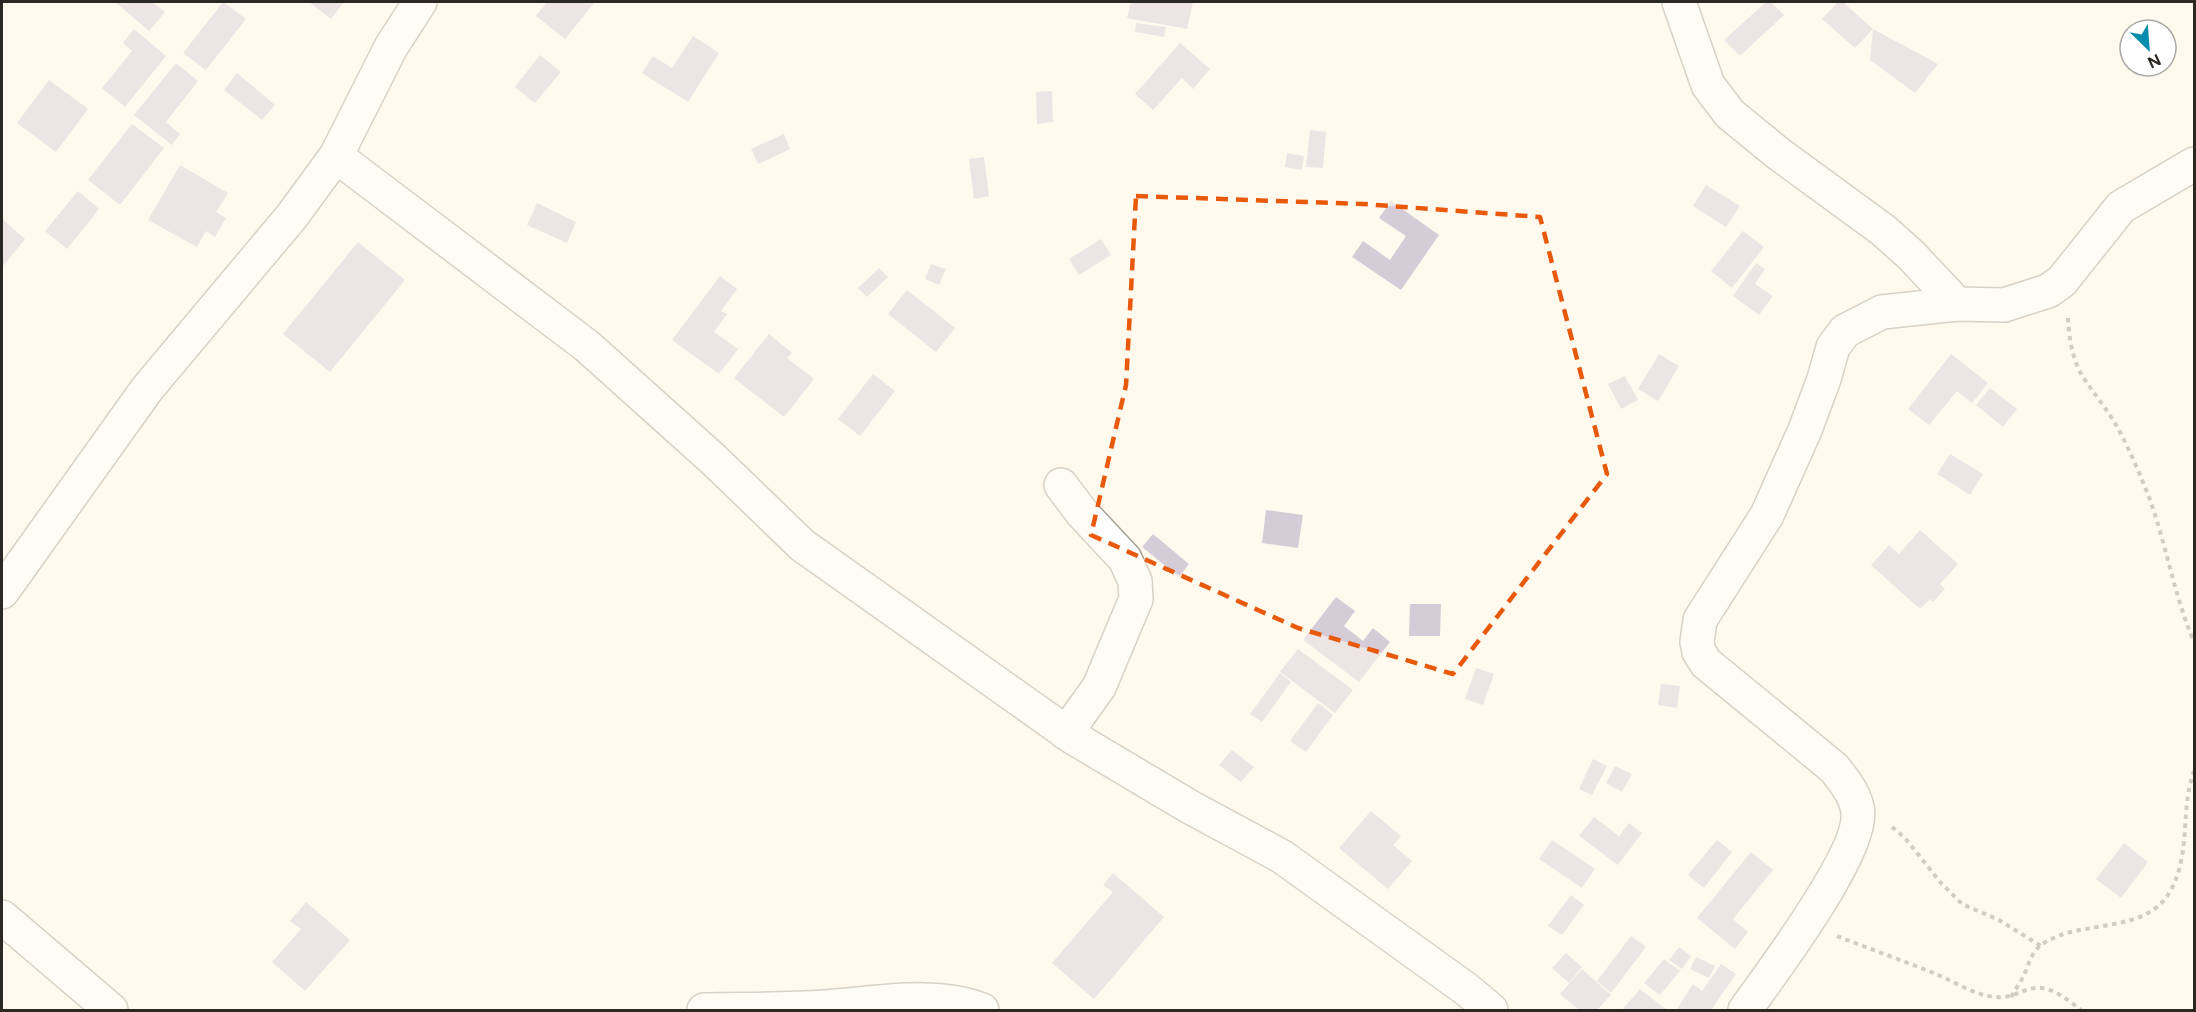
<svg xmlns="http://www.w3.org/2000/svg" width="2196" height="1012" viewBox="0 0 2196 1012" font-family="Figtree,sans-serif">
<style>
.building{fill:#d6ccd8}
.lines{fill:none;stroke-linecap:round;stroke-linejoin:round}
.minor-casing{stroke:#a7a094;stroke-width:36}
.path{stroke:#9c978f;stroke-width:4;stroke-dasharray:4.5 4.5;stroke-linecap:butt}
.minor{stroke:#fff;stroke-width:33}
.marked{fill:none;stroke:#e8590c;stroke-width:4.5;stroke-dasharray:12 8;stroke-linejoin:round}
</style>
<rect width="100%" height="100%" fill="#fff9ee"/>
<g class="building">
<polygon points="115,2 152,2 165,12 149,31"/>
<polygon points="223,2 246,19 206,70 183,53"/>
<polygon points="309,2 344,2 331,19"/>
<polygon points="547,2 595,2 565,39 536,16"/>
<polygon points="1131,2 1193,2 1187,29 1127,18"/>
<polygon points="1766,2 1771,2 1784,15 1740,56 1724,40"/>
<polygon points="1838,2 1843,2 1873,29 1855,48 1822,19"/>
<polygon points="1136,23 1166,27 1164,37 1135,32"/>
<polygon points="134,29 166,56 125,107 102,88 132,51 123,43"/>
<polygon points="1873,29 1938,64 1915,93 1870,60"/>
<polygon points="693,36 719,53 688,102 642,73 653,56 672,68"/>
<polygon points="1180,43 1210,69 1193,89 1182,78 1153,110 1135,94"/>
<polygon points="540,55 561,72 535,103 515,87"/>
<polygon points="176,63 198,81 166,122 180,134 172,145 134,115"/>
<polygon points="237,73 275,105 262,120 224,90"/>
<polygon points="49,80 88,109 56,152 17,123"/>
<polygon points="1052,91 1053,122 1037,124 1036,92"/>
<polygon points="132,124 164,148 120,205 88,180"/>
<polygon points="1310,130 1326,132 1323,168 1306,167"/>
<polygon points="784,134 790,149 758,164 751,149"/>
<polygon points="1287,153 1304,156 1302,170 1285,167"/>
<polygon points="984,157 989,196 974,199 969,159"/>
<polygon points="180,165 228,193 216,212 226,218 215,237 206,231 197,247 148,220"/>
<polygon points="1706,185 1740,206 1726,227 1693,206"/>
<polygon points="78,191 99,209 67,249 45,231"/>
<polygon points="1391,201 1439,235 1401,290 1352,257 1363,241 1390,260 1406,236 1379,218"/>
<polygon points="537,203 576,222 567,243 527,225"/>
<polygon points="2,219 25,239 2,267"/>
<polygon points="1743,231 1764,247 1732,288 1711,271"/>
<polygon points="1101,239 1111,255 1079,275 1069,259"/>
<polygon points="358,242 405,280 330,372 283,334"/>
<polygon points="1756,263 1765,269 1755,284 1773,296 1759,315 1733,296"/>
<polygon points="931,264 946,269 939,285 925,279"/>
<polygon points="879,268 888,277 867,297 858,288"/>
<polygon points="720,276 737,289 721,311 727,314 714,332 738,349 719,374 672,340"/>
<polygon points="907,290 955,328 936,352 888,314"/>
<polygon points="769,334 792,353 787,358 814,379 784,417 734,378"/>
<polygon points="1659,354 1679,366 1658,401 1638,389"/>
<polygon points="1951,354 1988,383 1972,403 1957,391 1929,425 1908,409"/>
<polygon points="873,374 895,391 860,436 838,419"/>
<polygon points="1625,376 1638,400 1621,409 1608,384"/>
<polygon points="1990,388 2017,409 2003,427 1976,405"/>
<polygon points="1950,454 1983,474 1970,495 1937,474"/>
<polygon points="1266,510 1303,515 1298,548 1262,543"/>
<polygon points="1920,530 1958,564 1940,584 1945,589 1933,602 1930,599 1920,609 1871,565 1889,545 1899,554"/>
<polygon points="1153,534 1189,564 1179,577 1142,547"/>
<polygon points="1336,597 1355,611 1344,626 1363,641 1373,628 1390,642 1359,682 1303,640"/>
<polygon points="1410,604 1441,604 1440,636 1409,636"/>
<polygon points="1298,649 1353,690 1335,713 1280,672"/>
<polygon points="1476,668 1494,674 1483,705 1465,699"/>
<polygon points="1280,673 1291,682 1262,722 1250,714"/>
<polygon points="1661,684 1680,686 1677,708 1658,705"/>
<polygon points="1318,703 1333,715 1306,752 1290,741"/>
<polygon points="1232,750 1254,767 1241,782 1219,765"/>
<polygon points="1593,759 1607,766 1592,795 1579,789"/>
<polygon points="1615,766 1632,774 1622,792 1606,783"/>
<polygon points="1371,811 1401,836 1393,845 1412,861 1388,889 1339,848"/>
<polygon points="1594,817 1619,836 1629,823 1642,833 1618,865 1579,836"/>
<polygon points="1552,840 1595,869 1582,888 1539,859"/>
<polygon points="1717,840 1732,852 1704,888 1688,875"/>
<polygon points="2124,843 2148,862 2121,898 2096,879"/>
<polygon points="1751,852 1773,870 1733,919 1748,932 1735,949 1697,918"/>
<polygon points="1113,873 1164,917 1094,999 1052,963 1113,892 1103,885"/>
<polygon points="1571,895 1584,905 1562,935 1548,926"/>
<polygon points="306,902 350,940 305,991 272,962 301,929 290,921"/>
<polygon points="1631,936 1646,947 1611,993 1597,981"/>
<polygon points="1679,947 1691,956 1682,969 1669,960"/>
<polygon points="1566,953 1582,967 1569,983 1552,968"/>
<polygon points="1696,957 1715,966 1709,978 1690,969"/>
<polygon points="1664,959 1680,971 1660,995 1644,983"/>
<polygon points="1721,964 1736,974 1711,1010 1680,1010 1677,1009 1693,984 1702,991"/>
<polygon points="1582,969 1611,995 1597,1010 1579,1010 1560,994"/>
<polygon points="1640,989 1667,1010 1622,1010"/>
</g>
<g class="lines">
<defs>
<g id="minor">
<polyline points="1679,2 1708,85 1730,114 1779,154 1883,230 1911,255 1957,304"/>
<polyline points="336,156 587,346 714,460 802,545 1074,738 1190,807 1281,856 1466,989 1491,1010"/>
<polyline points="1061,485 1082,513 1125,559 1135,581 1136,599 1099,687 1066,733"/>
<polyline points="2,592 147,389 292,216 336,156 391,47 420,2"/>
<polyline points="2,917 111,1010"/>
<path d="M704,1010C743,1009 783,1010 823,1007C871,1004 937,991 982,1010"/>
<path d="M1745,1010C1770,975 1868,846 1857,807C1854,793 1843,779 1834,768L1706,663L1699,652L1697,642L1700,620L1767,515L1805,430L1824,379L1833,347L1845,331L1882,312L1957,304L2004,305L2048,291L2062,281L2121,207L2194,164"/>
</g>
</defs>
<use href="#minor" class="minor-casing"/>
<g class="path">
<path d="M2068,318C2069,339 2073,363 2085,380C2095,395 2107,409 2116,425C2128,446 2138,470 2147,492C2166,541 2173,593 2194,642"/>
<polyline points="1892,827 1905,838 1941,883 1962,904 1999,920 2041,946"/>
<path d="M1837,936C1870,949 1904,961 1936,974C1955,982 1976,996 1996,997C2011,999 2022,989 2036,988C2052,986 2069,1001 2081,1010"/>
<path d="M2011,997C2015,990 2020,983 2023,977C2029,965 2030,954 2041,945C2080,917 2148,937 2172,888C2191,850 2180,810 2194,771"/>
</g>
<use href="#minor" class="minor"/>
</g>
<path d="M0 0H2196V1012H0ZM1136,196L1363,204L1540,217L1607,474L1453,674L1298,628L1091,535L1126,385Z" fill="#fff9ee" fill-opacity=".55" fill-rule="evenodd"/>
<path class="marked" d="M1136,196L1363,204L1540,217L1607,474L1453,674L1298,628L1091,535L1126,385Z"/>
<rect width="2196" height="1012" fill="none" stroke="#2b2823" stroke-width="6"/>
<g transform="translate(2148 48) rotate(155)"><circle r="28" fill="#ffffff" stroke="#aaa9a7" stroke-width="1.5"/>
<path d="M0-4.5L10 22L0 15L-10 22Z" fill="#098dac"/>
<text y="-9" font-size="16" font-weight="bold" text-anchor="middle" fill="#2b2823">N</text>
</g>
</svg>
